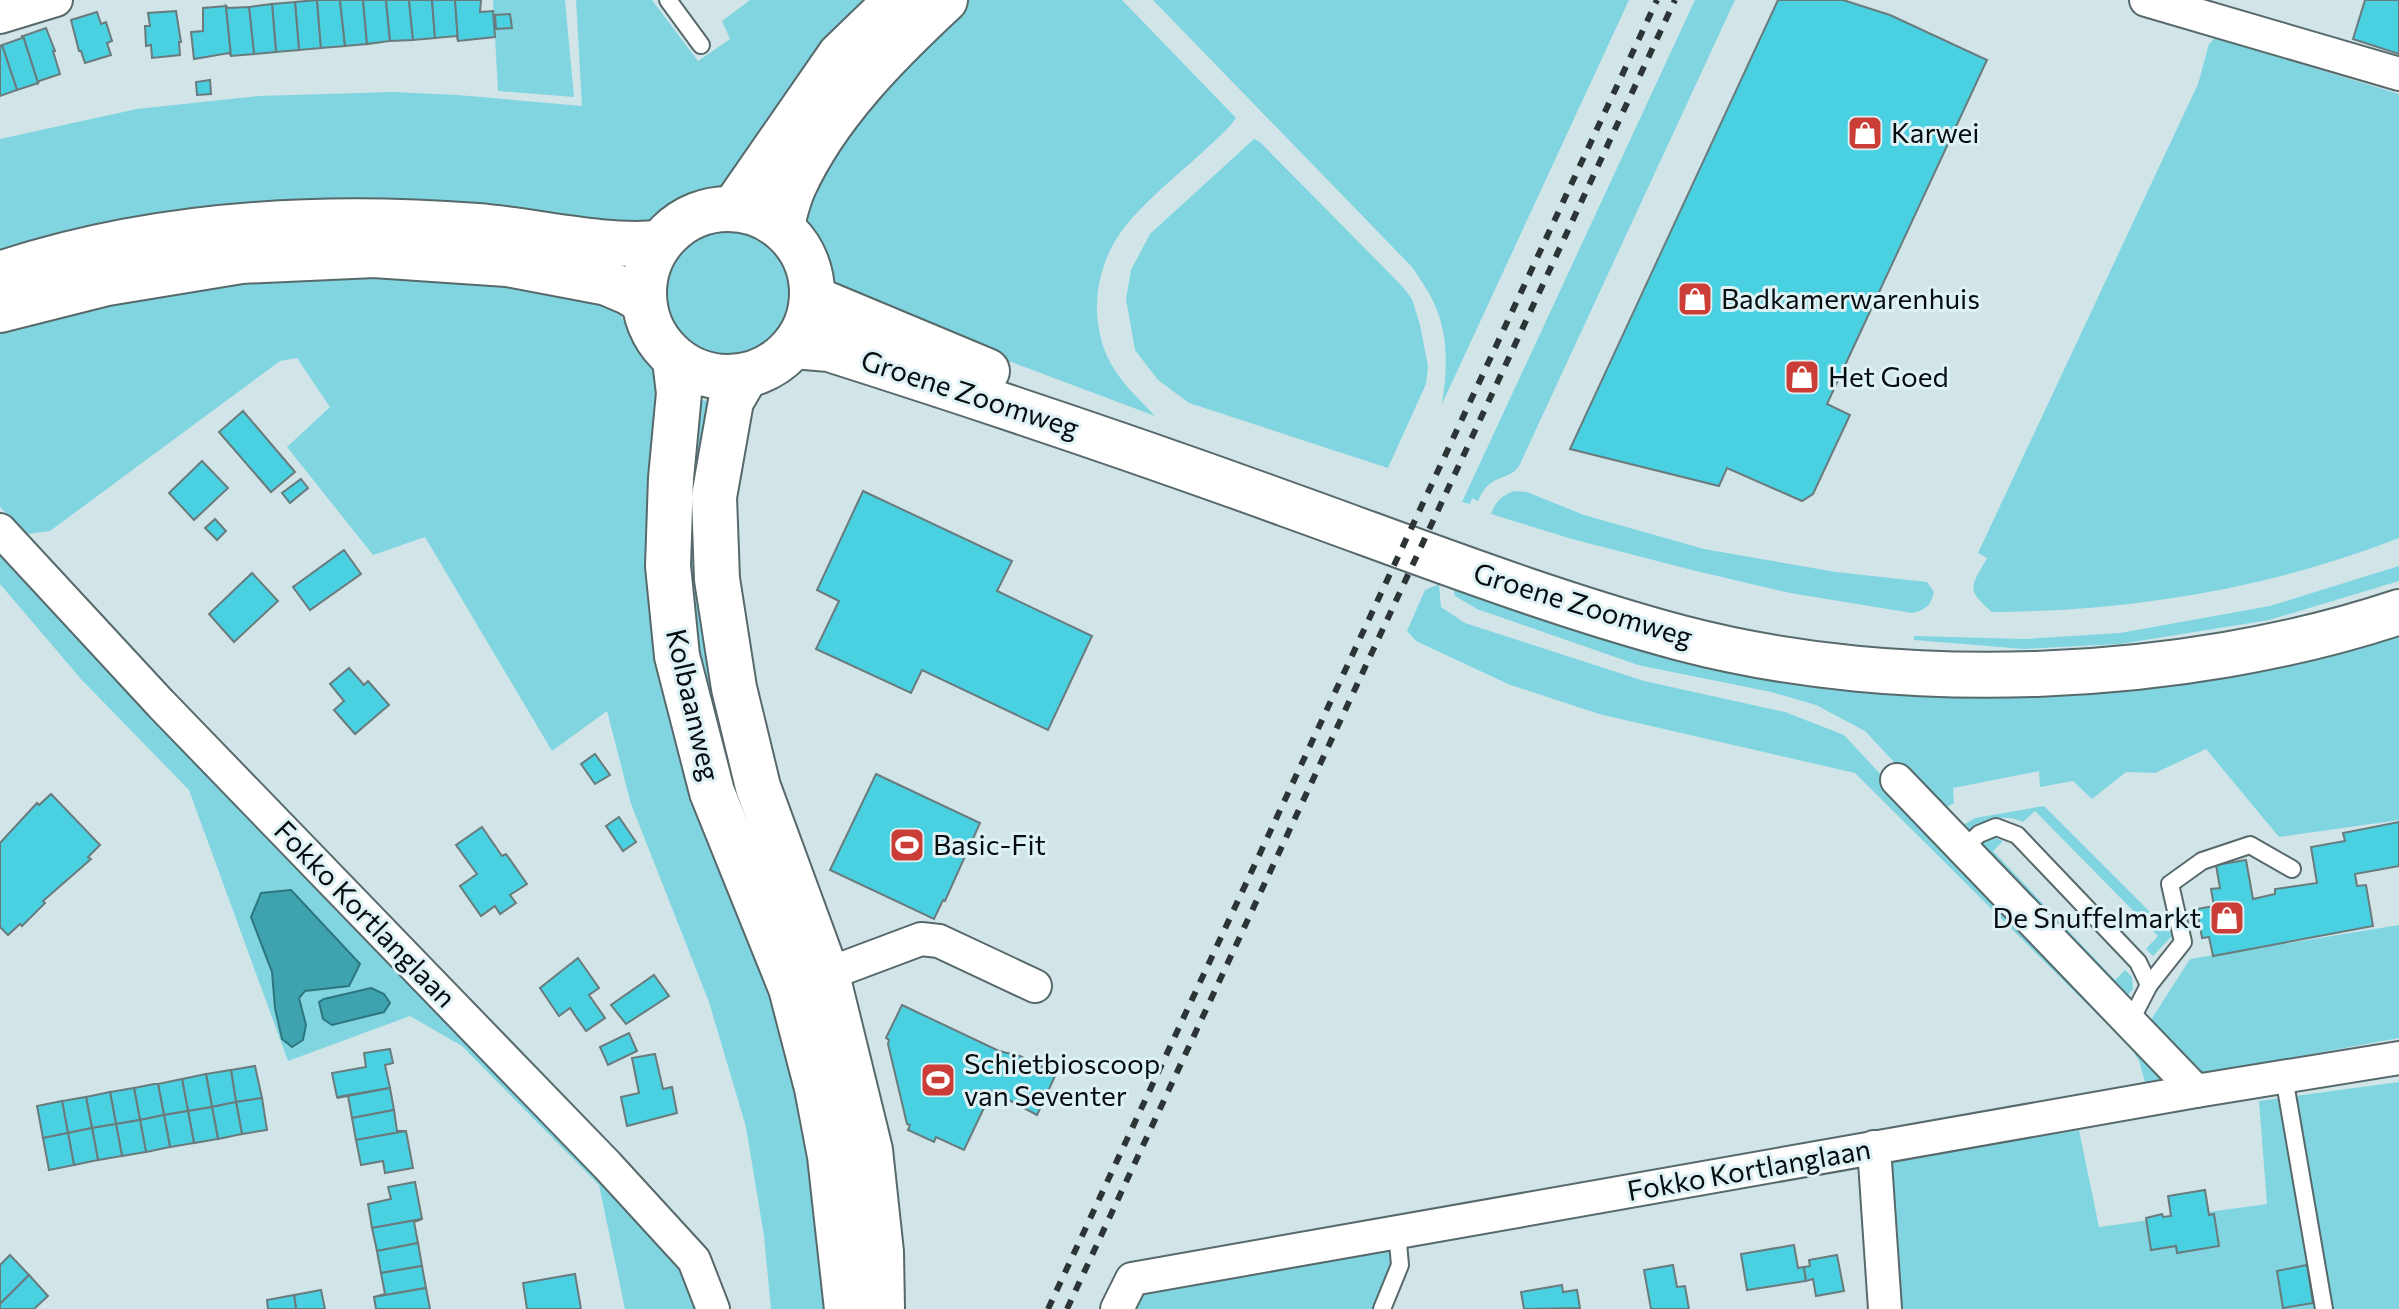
<svg xmlns="http://www.w3.org/2000/svg" width="2399" height="1309" viewBox="0 0 2399 1309" font-family="Commissioner,sans-serif">
<style>
.green{fill:#80d5e0;fill-rule:evenodd}
.water{fill:#3ea3af;stroke:#2e767f;stroke-width:2}
.building{fill:#49d0e1;stroke:#697b7d;stroke-width:2}
.lines{fill:none;stroke-linecap:round;stroke-linejoin:round}
.lane-casing{stroke:#57696b;stroke-width:20}
.street-casing{stroke:#57696b;stroke-width:36}
.secondary-casing{stroke:#57696b;stroke-width:48}
.lane{stroke:#fff;stroke-width:16}
.street{stroke:#fff;stroke-width:32}
.secondary{stroke:#fff;stroke-width:44}
.rail{stroke:#2c3436;stroke-width:6;stroke-dasharray:10 10;stroke-linecap:butt}
.labels{text-anchor:middle;stroke-width:6;stroke-linejoin:round;paint-order:stroke}
.poi-label{font-size:28px;fill:#070d0e;stroke:#def2f5;text-anchor:start}
.street-label{font-size:28px;fill:#070d0e;stroke:#def2f5}
</style>
<rect width="100%" height="100%" fill="#d1e5e8"/>
<g class="green">
<polygon points="493,0 565,0 574,97 498,91"/>
<polygon points="576,0 652,0 698,61 730,39 722,21 750,0 872,0 729,185 673,203 649,223 0,264 0,139 137,109 258,96 393,92 458,95 582,106"/>
<path d="M955,0H1122L1236,118C1228,130 1216,139 1206,149C1182,171 1156,192 1134,216C1098,254 1086,310 1108,358C1119,381 1138,398 1155,416L863,306L832,281L824,252L807,226L808,196L819,166Z"/>
<path d="M1153,0H1629L1442,404C1447,372 1449,339 1436,308C1431,294 1421,281 1413,268Z"/>
<path d="M1695,0H1735L1519,466C1507,483 1491,471 1478,501L1472,498L1470,504L1462,502Z"/>
<path d="M2215,38L2399,94V538C2268,589 2132,611 1992,612C1965,589 1971,587 1987,558L1978,553L2198,84L2209,44Z"/>
<polygon points="1254,139 1260,142 1402,286 1412,299 1420,325 1428,366 1426,384 1388,468 1189,403 1158,380 1135,350 1126,299 1131,270 1150,234"/>
<circle cx="729" cy="296" r="64"/>
<polygon points="294,268 594,292 620,314 644,359 661,379 663,598 786,1009 836,1309 771,1309 764,1236 746,1127 709,1002 631,804 607,711 552,751 425,537 373,555 287,447 330,407 297,358 280,361 50,531 27,534 0,507 0,322"/>
<polygon points="691,398 712,402 702,482 798,947 726,766 681,611"/>
<path d="M1514,491L1527,492L1584,515L1704,549L1836,572L1927,582L1934,592C1931,606 1925,610 1912,613L1790,593L1692,570L1572,539L1491,514C1496,501 1501,496 1514,491Z"/>
<path d="M0,535L684,1265L703,1309H625L599,1185L462,1046L410,1016L288,1061L189,790L81,679L0,584ZM272,972L349,986L305,991L299,998L306,1025L292,1047L282,1039L275,1008Z"/>
<polygon points="2399,566 2399,581 2269,620 2120,644 2024,649 1914,640 1914,636 2025,639 2120,633 2270,606"/>
<polygon points="1459,583 1815,676 2399,624 2399,820 2279,837 2206,749 2155,773 2126,772 2092,799 2073,781 2040,787 2039,771 1953,788 1954,803 1940,811 1865,731 1816,705 1771,692 1638,665 1477,609 1455,596 1454,591"/>
<polygon points="1439,584 1441,607 1465,623 1644,681 1785,712 1844,735 2160,1075 2157,1084 2147,1089 2139,1061 2131,1048 1855,773 1599,714 1508,684 1416,641 1407,631 1425,590"/>
<path d="M2044,806L2173,935L2153,956L2146,949L2158,936L2035,811L2023,822C1999,811 1980,823 1961,837L1955,830L1975,818Z"/>
<polygon points="1995,838 2003,841 1993,851 2115,980 2125,970 2132,977 2133,989 2125,999 1978,850 1983,839"/>
<polygon points="2399,925 2399,1038 2203,1074 2147,1026 2190,959"/>
<polygon points="2399,1082 2399,1309 1894,1309 1882,1161 2079,1130 2099,1227 2267,1204 2259,1101"/>
<polygon points="1402,1243 1382,1309 1134,1309 1142,1292"/>
</g>
<g class="water">
<polygon points="291,890 360,964 349,986 305,991 299,998 306,1025 303,1040 292,1047 282,1039 275,1008 272,972 251,917 261,893"/>
<polygon points="371,988 384,994 390,1003 384,1012 332,1025 323,1019 319,1002 324,999"/>
</g>
<g class="building">
<polygon points="317,0 321,48 299,50 295,2"/>
<polygon points="317,0 340,0 345,46 321,48"/>
<polygon points="340,0 363,0 367,44 345,46"/>
<polygon points="363,0 386,0 390,41 367,44"/>
<polygon points="386,0 409,0 413,40 390,41"/>
<polygon points="409,0 432,0 435,38 413,40"/>
<polygon points="432,0 455,0 458,41 457,36 435,38"/>
<polygon points="455,0 481,0 480,12 493,11 495,37 458,41"/>
<polygon points="1778,0 1843,0 1890,15 1987,60 1827,404 1850,415 1813,494 1802,501 1727,468 1719,486 1570,449"/>
<polygon points="2365,0 2399,0 2399,54 2353,39"/>
<polygon points="295,2 299,50 276,52 272,4"/>
<polygon points="272,4 276,52 254,54 249,7"/>
<polygon points="226,6 231,56 229,53 194,59 191,32 203,31 203,8"/>
<polygon points="226,6 228,8 249,7 254,54 231,56"/>
<polygon points="176,11 181,42 179,42 180,55 152,58 151,45 146,46 145,26 150,26 148,13"/>
<polygon points="97,12 101,24 106,22 112,41 107,43 111,55 85,63 81,51 79,51 71,20"/>
<polygon points="510,14 512,28 496,29 495,15"/>
<polygon points="46,28 55,51 53,51 60,74 39,81 38,83 23,36"/>
<polygon points="22,36 23,36 38,83 17,90 2,45 22,38"/>
<polygon points="2,45 17,90 0,96 0,46"/>
<polygon points="210,80 211,94 197,95 196,82"/>
<polygon points="243,411 295,472 271,492 219,432"/>
<polygon points="202,461 228,488 194,520 169,493"/>
<polygon points="301,479 308,488 290,503 282,493"/>
<polygon points="863,491 1012,561 997,591 1092,636 1048,730 922,670 911,693 816,649 839,601 817,590"/>
<polygon points="215,519 226,531 217,540 205,528"/>
<polygon points="344,550 361,574 310,610 293,587"/>
<polygon points="252,573 278,601 234,642 209,614"/>
<polygon points="349,668 364,685 368,681 389,705 355,734 334,710 344,701 330,684"/>
<polygon points="595,754 610,775 595,784 581,764"/>
<polygon points="876,774 980,823 945,901 943,900 934,919 830,870"/>
<polygon points="51,794 100,845 88,857 91,859 43,901 45,903 22,926 20,924 8,935 0,927 0,843 37,803 39,805"/>
<polygon points="619,817 636,842 623,851 606,826"/>
<polygon points="2399,822 2399,866 2355,874 2357,886 2366,885 2373,926 2213,956 2209,937 2202,938 2197,909 2214,906 2211,889 2220,888 2216,865 2246,860 2253,899 2275,894 2275,889 2317,883 2311,847 2345,841 2343,833"/>
<polygon points="482,827 502,856 506,854 527,884 510,895 516,903 500,914 495,906 481,916 460,886 477,874 456,845"/>
<polygon points="578,958 599,988 589,995 605,1018 586,1031 570,1008 559,1016 540,988"/>
<polygon points="654,975 669,996 626,1024 611,1005"/>
<polygon points="902,1005 999,1051 1020,1056 1056,1074 1037,1115 992,1091 964,1150 936,1137 934,1142 908,1130 910,1125 907,1124 888,1044 889,1040 886,1038"/>
<polygon points="629,1033 637,1051 608,1065 600,1047"/>
<polygon points="390,1049 393,1063 385,1065 390,1088 337,1097 332,1073 366,1067 364,1053"/>
<polygon points="655,1054 663,1089 672,1087 677,1113 627,1126 621,1097 639,1093 632,1058"/>
<polygon points="255,1066 262,1098 236,1102 231,1070"/>
<polygon points="231,1070 236,1102 212,1107 206,1074"/>
<polygon points="206,1074 212,1107 188,1111 182,1079"/>
<polygon points="182,1079 188,1111 164,1115 158,1084"/>
<polygon points="154,1084 158,1084 164,1115 140,1120 134,1088"/>
<polygon points="134,1088 140,1120 116,1124 110,1092"/>
<polygon points="390,1088 394,1110 352,1118 348,1096 337,1098"/>
<polygon points="110,1092 116,1124 92,1128 86,1097"/>
<polygon points="86,1097 92,1128 68,1133 62,1101"/>
<polygon points="262,1098 267,1130 242,1134 236,1102"/>
<polygon points="62,1101 68,1133 43,1138 37,1106"/>
<polygon points="236,1102 242,1134 218,1139 212,1107"/>
<polygon points="212,1107 218,1139 194,1143 188,1111"/>
<polygon points="394,1110 397,1131 406,1131 356,1140 352,1118"/>
<polygon points="188,1111 194,1143 170,1147 164,1115"/>
<polygon points="164,1115 170,1147 146,1152 140,1120"/>
<polygon points="140,1120 146,1152 122,1156 116,1124"/>
<polygon points="116,1124 122,1156 98,1160 92,1128"/>
<polygon points="92,1128 98,1160 74,1165 68,1133"/>
<polygon points="406,1131 413,1168 385,1173 383,1161 361,1165 356,1140"/>
<polygon points="68,1133 74,1165 49,1170 43,1138"/>
<polygon points="415,1182 422,1219 372,1228 368,1204 391,1199 388,1187"/>
<polygon points="2205,1190 2209,1215 2214,1214 2219,1246 2177,1253 2176,1246 2151,1250 2146,1218 2162,1214 2163,1217 2171,1216 2168,1196"/>
<polygon points="422,1219 414,1222 418,1243 377,1251 372,1228"/>
<polygon points="418,1243 422,1266 381,1273 377,1251"/>
<polygon points="1794,1245 1798,1268 1804,1267 1806,1281 1747,1290 1741,1254"/>
<polygon points="10,1255 29,1275 0,1304 0,1265"/>
<polygon points="1837,1255 1844,1291 1816,1296 1813,1279 1806,1281 1804,1267 1810,1266 1809,1260"/>
<polygon points="1673,1265 1677,1287 1685,1286 1689,1309 1651,1309 1644,1270"/>
<polygon points="2307,1265 2313,1303 2283,1308 2277,1271"/>
<polygon points="422,1266 426,1288 374,1297 385,1294 381,1273"/>
<polygon points="575,1274 581,1309 527,1309 523,1283"/>
<polygon points="29,1275 48,1296 34,1309 0,1309 0,1304"/>
<polygon points="1562,1285 1563,1292 1577,1290 1580,1308 1524,1309 1521,1292"/>
<polygon points="426,1288 430,1309 376,1309 374,1297"/>
<polygon points="321,1290 325,1309 296,1309 294,1295"/>
<polygon points="294,1295 296,1309 268,1309 267,1300"/>
</g>
<g class="lines">
<defs>
<g id="lane">
<polyline points="668,0 701,45"/>
<polyline points="1963,849 1979,834 1996,827 2017,835 2138,962 2149,985 2130,1022"/>
<polyline points="2149,985 2183,942 2170,884 2202,861 2250,845 2292,869"/>
<polyline points="2284,1077 2324,1309"/>
<polyline points="1382,1309 1400,1265 1397,1232"/>
</g>
<g id="street">
<polyline points="2146,0 2399,74"/>
<polyline points="0,17 56,0"/>
<polyline points="0,530 161,704 607,1165 694,1260 713,1309"/>
<polyline points="1897,780 2196,1091"/>
<polyline points="809,981 921,939 939,941 1035,986"/>
<polyline points="1874,1147 1885,1309"/>
<polyline points="1117,1309 1132,1279 2196,1091 2399,1058"/>
</g>
<g id="secondary">
<polyline points="734,208 840,55 897,0"/>
<circle cx="728" cy="293" r="84"/>
<path d="M781,227C785,214 788,199 794,186C827,114 887,54 945,0"/>
<path d="M0,274C153,223 317,214 477,226C538,231 598,248 659,243"/>
<polyline points="812,298 987,371"/>
<polyline points="0,310 107,283 241,261 374,255 507,264 607,283 628,292 643,301"/>
<path d="M794,346L829,349C983,398 1135,449 1286,504C1417,551 1547,602 1681,638C1901,696 2183,684 2399,612"/>
<polyline points="675,360 679,393 671,478 668,566 677,656 712,792 791,988 817,1088 830,1156 847,1309"/>
<polyline points="745,377 731,401 714,497 717,579 734,688 758,787 827,975 870,1150 881,1252 882,1309"/>
</g>
</defs>
<use href="#lane" class="lane-casing"/>
<use href="#street" class="street-casing"/>
<use href="#secondary" class="secondary-casing"/>
<use href="#lane" class="lane"/>
<use href="#street" class="street"/>
<use href="#secondary" class="secondary"/>
<g class="rail">
<polyline points="1048,1309 1657,0"/>
<polyline points="1067,1309 1675,0"/>
</g>
</g>
<defs>
<symbol id="shop-square" viewBox="-11 -11 22 22"><rect x="-9" y="-9" width="18" height="18" rx="4" fill="#cb3d37" stroke="#def2f5"/><path d="M-5-2.5h2.3a2.7 3.5 0 0 1 5.4 0H5L5.5 6h-11ZM-1.5-2.5h3a1.5 2.3 0 0 0-3 0Z" fill="#fff"/></symbol>
<symbol id="stadium-square" viewBox="-11 -11 22 22"><rect x="-9" y="-9" width="18" height="18" rx="4" fill="#cb3d37" stroke="#def2f5"/><path d="M0-5a6.5 5 0 1 0 0 10a6.5 5 0 1 0 0-10ZM-3.5-1.8h7v3.6h-7Z" fill="#fff"/></symbol>
</defs>
<g fill-rule="evenodd">
<use href="#shop-square" x="1845" y="113" width="40" height="40"/>
<use href="#shop-square" x="1675" y="279" width="40" height="40"/>
<use href="#shop-square" x="1782" y="357" width="40" height="40"/>
<use href="#stadium-square" x="887" y="825" width="40" height="40"/>
<use href="#shop-square" x="2207" y="898" width="40" height="40"/>
<use href="#stadium-square" x="918" y="1060" width="40" height="40"/>
</g>
<g class="labels">
<g class="poi-label">
<text x="1891" y="143">Karwei</text>
<text x="1721" y="309">Badkamerwarenhuis</text>
<text x="1828" y="387">Het Goed</text>
<text x="933" y="855">Basic-Fit</text>
<text x="2201" y="928" text-anchor="end">De Snuffelmarkt</text>
<text x="964" y="1074">Schietbioscoop<tspan x="964" dy="32">van Seventer</tspan></text>
</g>
<g class="street-label">
<text transform="translate(970 394) rotate(18)" y="10">Groene Zoomweg</text>
<text transform="translate(1583 605) rotate(17)" y="10">Groene Zoomweg</text>
<text transform="translate(693 705) rotate(77)" y="10">Kolbaanweg</text>
<text transform="translate(365 914) rotate(46)" y="10">Fokko Kortlanglaan</text>
<text transform="translate(1749 1170) rotate(-10)" y="10">Fokko Kortlanglaan</text>
</g>
</g>
</svg>
